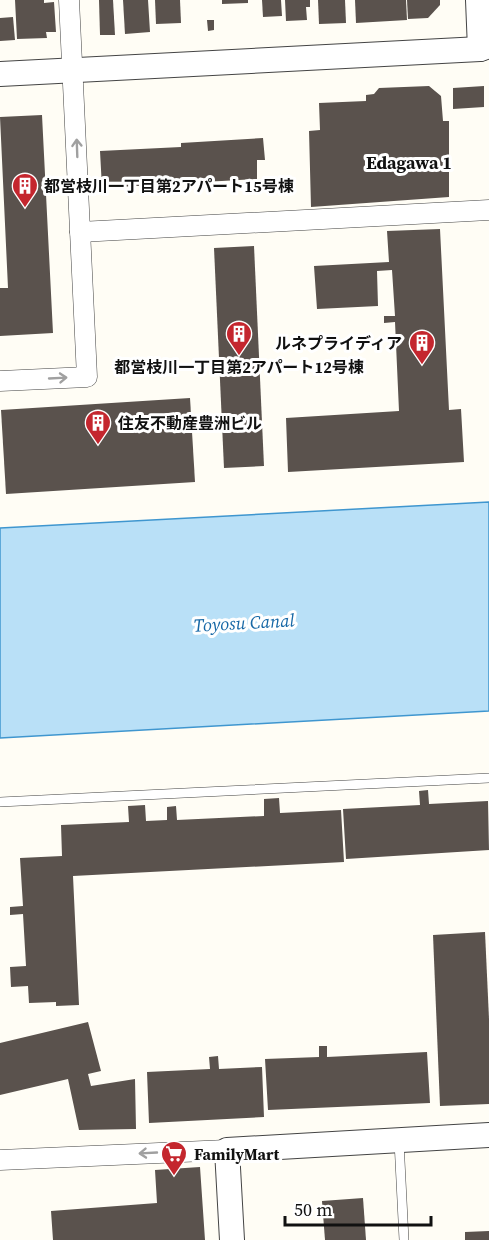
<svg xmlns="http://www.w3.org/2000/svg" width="489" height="1240" viewBox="0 0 489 1240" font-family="'Source Serif 4','Noto Sans JP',serif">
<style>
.water{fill:#b9e0f7;stroke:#3f96cf;stroke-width:1.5}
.building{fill:#5a524d}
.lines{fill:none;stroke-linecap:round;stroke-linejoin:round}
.service-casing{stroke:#444;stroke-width:10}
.minor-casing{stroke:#444;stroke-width:21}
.tertiary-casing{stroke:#444;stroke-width:26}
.service{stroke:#fff;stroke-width:9}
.minor{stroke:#fff;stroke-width:20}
.tertiary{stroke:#fff;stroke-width:24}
.oneway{stroke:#a0a0a0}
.labels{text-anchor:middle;stroke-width:6;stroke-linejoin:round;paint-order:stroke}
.poi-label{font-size:16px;font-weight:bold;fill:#111;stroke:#fff;text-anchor:start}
.neighbourhood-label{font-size:18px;font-weight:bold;fill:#111;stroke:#fff}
.water-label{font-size:18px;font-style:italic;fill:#1768a6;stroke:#fff}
</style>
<rect width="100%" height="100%" fill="#fffdf5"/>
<polygon class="water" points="489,502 489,711 0,738 0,528"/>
<g class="building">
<polygon points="15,0 44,0 44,3 54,2 56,32 46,32 47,38 17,39"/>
<polygon points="99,0 113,0 115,35 100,35"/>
<polygon points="123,0 148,0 150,32 125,34"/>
<polygon points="155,0 180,0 181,23 156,24"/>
<polygon points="222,0 248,0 248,3 222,4"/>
<polygon points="262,0 281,0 282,16 263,17"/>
<polygon points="285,0 310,0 310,7 306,7 307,20 286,21"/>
<polygon points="318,0 345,0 346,23 319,24"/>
<polygon points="355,0 406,0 407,20 356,23"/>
<polygon points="407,0 440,0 440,5 428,18 408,19"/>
<polygon points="13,17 15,40 0,41 0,18"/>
<polygon points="207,20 214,20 214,30 208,31"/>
<polygon points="429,86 441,96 443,121 449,121 449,197 311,207 309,131 320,130 319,103 366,101 366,95 374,94 379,88"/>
<polygon points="484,86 484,107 453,109 453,88"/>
<polygon points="42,115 53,333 0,336 0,288 8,288 0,117"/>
<polygon points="263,138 265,160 257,160 257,179 102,188 100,151 181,147 181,143"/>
<polygon points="440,229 449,410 461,409 464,462 288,472 286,418 399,411 395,322 384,323 384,316 395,316 392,270 377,271 378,306 317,309 314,266 389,262 387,231"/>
<polygon points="254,246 264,466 224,468 214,248"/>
<polygon points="190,398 195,482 6,494 1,410"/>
<polygon points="428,790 429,804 488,801 489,850 346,859 343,809 420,805 419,791"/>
<polygon points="279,798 280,813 341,810 344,862 73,876 79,1005 56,1006 56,1002 29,1003 28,986 11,987 10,967 26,966 23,914 10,915 10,907 23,906 20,858 62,856 61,825 129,822 128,806 145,805 146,821 167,820 167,807 176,806 177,820 264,816 264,799"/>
<polygon points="485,932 489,1019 489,1104 440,1106 433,935"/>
<polygon points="88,1022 101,1071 88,1074 91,1086 135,1079 136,1129 79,1130 68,1079 0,1095 0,1043"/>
<polygon points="319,1046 327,1046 327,1057 427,1052 430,1103 268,1110 265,1059 319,1057"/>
<polygon points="218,1056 219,1069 262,1067 264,1117 149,1123 147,1072 210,1069 209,1057"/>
<polygon points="200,1167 205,1240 53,1240 51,1211 157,1203 155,1170"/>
<polygon points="363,1198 366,1240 325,1240 322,1201"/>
<polygon points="489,1231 489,1240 465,1240 465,1232"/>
</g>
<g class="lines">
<defs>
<g id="service">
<polyline points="0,802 489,778"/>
<polyline points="399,1141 404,1240"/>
</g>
<g id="minor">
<polyline points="80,232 489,210"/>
<polyline points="0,381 87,377 69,0"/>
<polyline points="0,1160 227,1150"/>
</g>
<g id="tertiary">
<polyline points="478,0 480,49"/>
<polyline points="0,74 480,49 489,46"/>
<polyline points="232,1240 227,1150 489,1135"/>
</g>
</defs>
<use href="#service" class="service-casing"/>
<use href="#minor" class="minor-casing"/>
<use href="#tertiary" class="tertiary-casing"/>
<use href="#service" class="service"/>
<use href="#minor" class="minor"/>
<use href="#tertiary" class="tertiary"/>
</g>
<defs><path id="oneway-shaft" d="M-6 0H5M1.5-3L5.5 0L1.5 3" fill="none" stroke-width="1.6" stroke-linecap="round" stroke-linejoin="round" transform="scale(1.5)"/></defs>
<g class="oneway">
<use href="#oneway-shaft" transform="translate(77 148) rotate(-92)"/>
<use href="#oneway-shaft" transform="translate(58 378) rotate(-3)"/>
<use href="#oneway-shaft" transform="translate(148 1153) rotate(177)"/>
</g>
<defs>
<symbol id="building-pin" viewBox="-11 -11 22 30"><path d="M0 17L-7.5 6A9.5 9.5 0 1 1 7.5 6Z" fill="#c4262e" stroke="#fff"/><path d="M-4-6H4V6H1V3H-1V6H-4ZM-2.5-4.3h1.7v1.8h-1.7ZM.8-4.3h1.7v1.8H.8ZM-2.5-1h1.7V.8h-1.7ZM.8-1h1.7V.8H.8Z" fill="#fff"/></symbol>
<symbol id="supermarket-pin" viewBox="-11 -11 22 30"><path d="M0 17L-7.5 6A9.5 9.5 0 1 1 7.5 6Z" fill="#c4262e" stroke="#fff"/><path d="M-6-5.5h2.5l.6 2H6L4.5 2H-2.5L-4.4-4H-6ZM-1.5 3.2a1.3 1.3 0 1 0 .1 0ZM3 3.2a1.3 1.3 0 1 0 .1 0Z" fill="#fff"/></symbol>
</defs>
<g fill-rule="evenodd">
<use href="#building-pin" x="10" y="171" width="30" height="40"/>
<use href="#building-pin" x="224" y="319" width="30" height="40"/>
<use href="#building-pin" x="407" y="328" width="30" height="40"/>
<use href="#building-pin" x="83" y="408" width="30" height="40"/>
<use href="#supermarket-pin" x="159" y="1139" width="30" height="40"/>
</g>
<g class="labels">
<g class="poi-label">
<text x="44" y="192">都営枝川一丁目第2アパート15号棟</text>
<text x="402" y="349" text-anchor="end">ルネプライディア</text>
<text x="239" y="373" text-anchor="middle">都営枝川一丁目第2アパート12号棟</text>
<text x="118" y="429">住友不動産豊洲ビル</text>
<text x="194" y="1160">FamilyMart</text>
</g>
<g class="neighbourhood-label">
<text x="409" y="169">Edagawa 1</text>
</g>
<g class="water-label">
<text transform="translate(244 623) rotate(-3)" y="6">Toyosu Canal</text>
</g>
</g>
<path d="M285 1216v9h146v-9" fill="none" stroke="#111111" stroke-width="3"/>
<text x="294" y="1216" font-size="18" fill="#111111" stroke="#ffffff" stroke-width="4.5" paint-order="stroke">50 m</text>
</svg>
